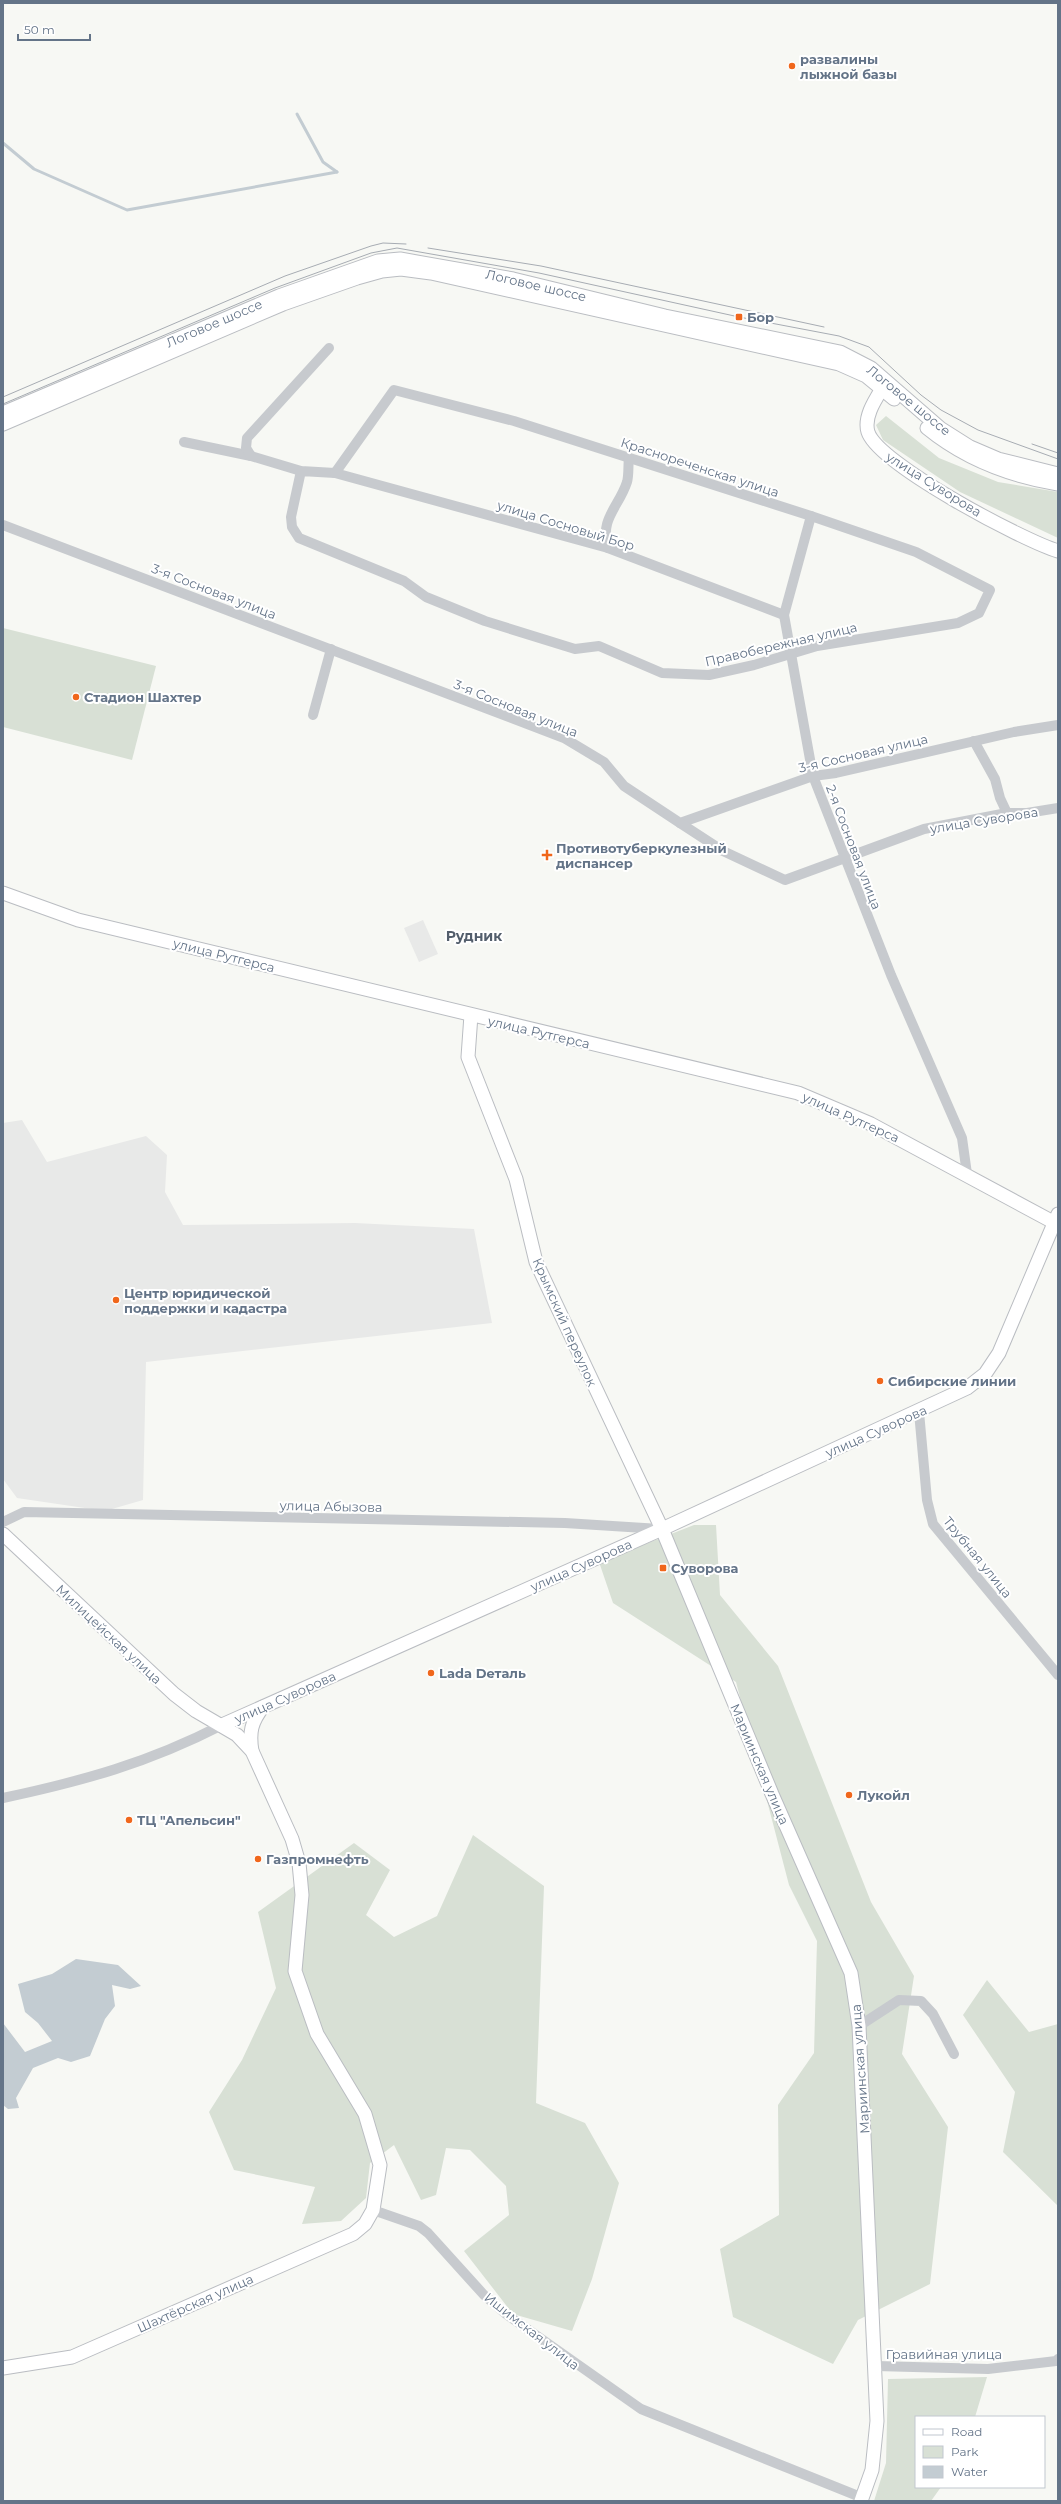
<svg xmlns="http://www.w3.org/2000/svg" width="1061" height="2504" viewBox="0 0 1061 2504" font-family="Montserrat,sans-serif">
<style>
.built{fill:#e8e9e8}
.green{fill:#d8e0d5}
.water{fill:#c3ccd2}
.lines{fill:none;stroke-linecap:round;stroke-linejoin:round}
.stream{stroke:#c3ccd2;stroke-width:3}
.major-casing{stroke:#babdc2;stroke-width:15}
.minor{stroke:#c7cace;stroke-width:10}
.major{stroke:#fff;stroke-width:13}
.tram{stroke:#a7acb3;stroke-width:1}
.poi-dot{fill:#f0671c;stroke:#fff;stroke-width:1.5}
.labels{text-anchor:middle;stroke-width:4;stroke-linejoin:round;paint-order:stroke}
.poi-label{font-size:13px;font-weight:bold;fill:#647488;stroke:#fff;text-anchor:start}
.street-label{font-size:13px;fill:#647488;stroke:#fff}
.neighbourhood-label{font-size:14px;font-weight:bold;fill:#535e6c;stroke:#fff}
</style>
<rect width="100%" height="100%" fill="#f7f8f4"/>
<g class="built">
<polygon points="423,920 438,954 419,962 404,928"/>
<polygon points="22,1120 47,1162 146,1136 167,1155 165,1192 183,1225 355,1223 474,1229 492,1323 146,1362 143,1500 105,1511 17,1498 3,1479 3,1123"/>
</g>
<g class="green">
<polygon points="886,416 939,458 998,482 1058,492 1058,538 960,492 883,440 876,425"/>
<polygon points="3,628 156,666 132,760 3,727"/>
<polygon points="694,1525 716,1525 720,1595 778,1666 871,1902 914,1976 902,2054 948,2127 930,2284 858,2320 833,2364 733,2317 720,2249 779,2215 778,2105 814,2053 817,1941 789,1885 736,1682 613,1603 599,1562"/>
<polygon points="473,1835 544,1886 536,2103 585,2123 619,2183 592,2279 572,2331 513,2314 464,2251 509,2215 506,2186 470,2150 446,2148 436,2195 421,2200 394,2145 370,2163 366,2198 341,2221 302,2224 315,2187 234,2170 209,2112 242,2060 276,1988 258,1912 354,1843 390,1870 366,1915 394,1937 437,1916"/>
<polygon points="987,1980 1029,2032 1058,2024 1058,2206 1003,2152 1015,2092 963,2015"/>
<polygon points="987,2377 975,2417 916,2417 916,2487 941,2487 931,2501 874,2501 886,2463 888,2379"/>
</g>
<polygon class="water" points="76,1959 118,1965 141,1986 130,1989 112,1985 115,2006 105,2019 90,2056 71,2062 58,2058 33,2068 16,2098 19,2108 8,2109 3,2105 3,2023 25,2052 52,2041 38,2023 25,2012 18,1984 52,1974"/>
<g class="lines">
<g class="stream">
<polyline points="297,114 323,162 337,172"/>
<polyline points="3,143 34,169 127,210 337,172"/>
</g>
<defs>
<g id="major">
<path d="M886,382C878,396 863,415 868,432C878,464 1024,541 1058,551"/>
<polyline points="3,413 279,296 378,261 400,259 513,279 665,316 840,352 871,368 940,428 970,447 998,459 1058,474"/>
<polyline points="3,424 283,304 357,278 382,271 401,269 431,273 839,364 866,376 894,399"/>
<path d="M927,428C965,459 1009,476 1058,484"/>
<polyline points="3,893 78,920 798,1093 871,1124 1055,1223"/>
<polyline points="471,1015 468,1057 516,1179 536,1262 662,1529 772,1794 851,1973 859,2026 877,2421 872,2470 861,2501"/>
<polyline points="3,1534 174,1694 196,1711 237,1735 252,1751 292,1839 299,1863 302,1895 295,1971 317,2034 365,2114 380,2165 373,2210 365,2224 353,2234 72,2357 3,2368"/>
<polyline points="222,1725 662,1529 967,1388 985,1374 999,1353 1058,1214"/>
<path d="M252,1751C249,1733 251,1722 263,1707"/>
</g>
</defs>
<use href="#major" class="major-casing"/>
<g class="minor">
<polyline points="184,442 251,456 301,471 335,473 394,390 514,421 811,516 916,552 990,590 979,613 958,623 817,646 754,665 709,675 662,673 599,646 575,649 485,621 426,597 404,581 299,538 292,527 291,517 301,471"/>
<polyline points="251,456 246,448 247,438 329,348"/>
<polyline points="335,473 608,548 784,615"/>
<polyline points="811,516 784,615 813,776 891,975 962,1138 967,1174"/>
<polyline points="3,525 564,738 604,762 624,786 680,823 813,776 836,773 1014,732 1058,725"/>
<path d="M608,548C599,519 619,507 627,482C629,475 628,465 629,458"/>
<polyline points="313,715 331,649"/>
<polyline points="974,741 995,779 1000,798 1007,813"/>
<polyline points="680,823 723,851 785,880 924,829 1007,813 1027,813 1058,808"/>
<polyline points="919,1412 927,1500 933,1524 1058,1675"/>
<polyline points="3,1522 24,1512 565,1523 660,1529"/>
<path d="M3,1798C83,1781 148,1763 222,1725"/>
<polyline points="859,2026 899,2000 921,2001 933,2014 954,2054"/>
<polyline points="373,2210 419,2226 428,2233 484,2295 506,2314 641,2409 863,2498"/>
<polyline points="876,2366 988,2369 1056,2361 1058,2359"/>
</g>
<use href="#major" class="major"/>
<g class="tram">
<polyline points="428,248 541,266 824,327"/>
<polyline points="3,397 285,276 371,246 383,243 406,244"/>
<polyline points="3,404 275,288 371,253 397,248 539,273 739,317 839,336 869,347 921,395 941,410 978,430 1058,459"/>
<polyline points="1032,444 1058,453"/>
</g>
</g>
<g class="poi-dot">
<circle cx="792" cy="66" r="4"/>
<rect x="735" y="313" width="8" height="8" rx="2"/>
<circle cx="76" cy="697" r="4"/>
<path d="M545 849h4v4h4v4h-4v4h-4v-4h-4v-4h4z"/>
<circle cx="116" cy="1300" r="4"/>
<circle cx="880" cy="1381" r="4"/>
<rect x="659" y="1564" width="8" height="8" rx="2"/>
<circle cx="431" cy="1673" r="4"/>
<circle cx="849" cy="1795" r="4"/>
<circle cx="129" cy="1820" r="4"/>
<circle cx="258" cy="1859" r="4"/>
</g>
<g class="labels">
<g class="poi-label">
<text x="800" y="64">развалины<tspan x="800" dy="15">лыжной базы</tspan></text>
<text x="747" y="322">Бор</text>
<text x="84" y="702">Стадион Шахтер</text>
<text x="556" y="853">Противотуберкулезный<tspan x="556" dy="15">диспансер</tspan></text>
<text x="124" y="1298">Центр юридической<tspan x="124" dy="15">поддержки и кадастра</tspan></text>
<text x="888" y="1386">Сибирские линии</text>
<text x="671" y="1573">Суворова</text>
<text x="439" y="1678">Lada Dеталь</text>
<text x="857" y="1800">Лукойл</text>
<text x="137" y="1825">ТЦ "Апельсин"</text>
<text x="266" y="1864">Газпромнефть</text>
</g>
<g class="street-label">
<text transform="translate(536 285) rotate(13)" y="5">Логовое шоссе</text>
<text transform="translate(214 323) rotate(-23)" y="5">Логовое шоссе</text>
<text transform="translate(909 400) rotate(39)" y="5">Логовое шоссе</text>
<text transform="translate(700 467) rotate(18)" y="5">Краснореченская улица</text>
<text transform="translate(934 484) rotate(32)" y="5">улица Суворова</text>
<text transform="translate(566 525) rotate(17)" y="5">улица Сосновый Бор</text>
<text transform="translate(214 591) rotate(21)" y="5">3-я Сосновая улица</text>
<text transform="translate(781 644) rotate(-13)" y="5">Правобережная улица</text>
<text transform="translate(516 708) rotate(22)" y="5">3-я Сосновая улица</text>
<text transform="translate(863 753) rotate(-13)" y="5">3-я Сосновая улица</text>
<text transform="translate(984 820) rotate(-9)" y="5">улица Суворова</text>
<text transform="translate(854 847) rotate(69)" y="5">2-я Сосновая улица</text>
<text transform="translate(224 955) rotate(14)" y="5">улица Рутгерса</text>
<text transform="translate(539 1032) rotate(13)" y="5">улица Рутгерса</text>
<text transform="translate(851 1117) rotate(24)" y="5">улица Рутгерса</text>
<text transform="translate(565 1322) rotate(66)" y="5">Крымский переулок</text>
<text transform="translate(876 1431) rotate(-24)" y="5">улица Суворова</text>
<text transform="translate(331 1506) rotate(1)" y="5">улица Абызова</text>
<text transform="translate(978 1557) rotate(51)" y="5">Трубная улица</text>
<text transform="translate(581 1565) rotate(-24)" y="5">улица Суворова</text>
<text transform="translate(109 1634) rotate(43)" y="5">Милицейская улица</text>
<text transform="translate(285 1697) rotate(-24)" y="5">улица Суворова</text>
<text transform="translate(760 1764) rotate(67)" y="5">Мариинская улица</text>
<text transform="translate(860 2069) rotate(-94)" y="5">Мариинская улица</text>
<text transform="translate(195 2303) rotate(-24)" y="5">Шахтёрская улица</text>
<text transform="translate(532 2331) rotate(38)" y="5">Ишимская улица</text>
<text x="944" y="2359">Гравийная улица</text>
</g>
<g class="neighbourhood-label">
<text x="474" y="941">Рудник</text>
</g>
</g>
<rect width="1061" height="2504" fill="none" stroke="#647488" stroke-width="8"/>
<rect x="915" y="2416" width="130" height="72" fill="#ffffff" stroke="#c1c7cf"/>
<rect x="923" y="2429" width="20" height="6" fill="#ffffff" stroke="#c1c7cf"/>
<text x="951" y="2436" font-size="12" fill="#647488">Road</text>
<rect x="923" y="2446" width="20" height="12" fill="#d8e0d5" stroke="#c1c7cf"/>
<text x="951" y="2456" font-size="12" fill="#647488">Park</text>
<rect x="923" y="2466" width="20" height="12" fill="#c3ccd2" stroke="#c1c7cf"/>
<text x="951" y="2476" font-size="12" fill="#647488">Water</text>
<path d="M18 34v6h72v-6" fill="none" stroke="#647488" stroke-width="2"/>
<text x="24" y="34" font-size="12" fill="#647488" stroke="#ffffff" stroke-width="3" paint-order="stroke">50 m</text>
</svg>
